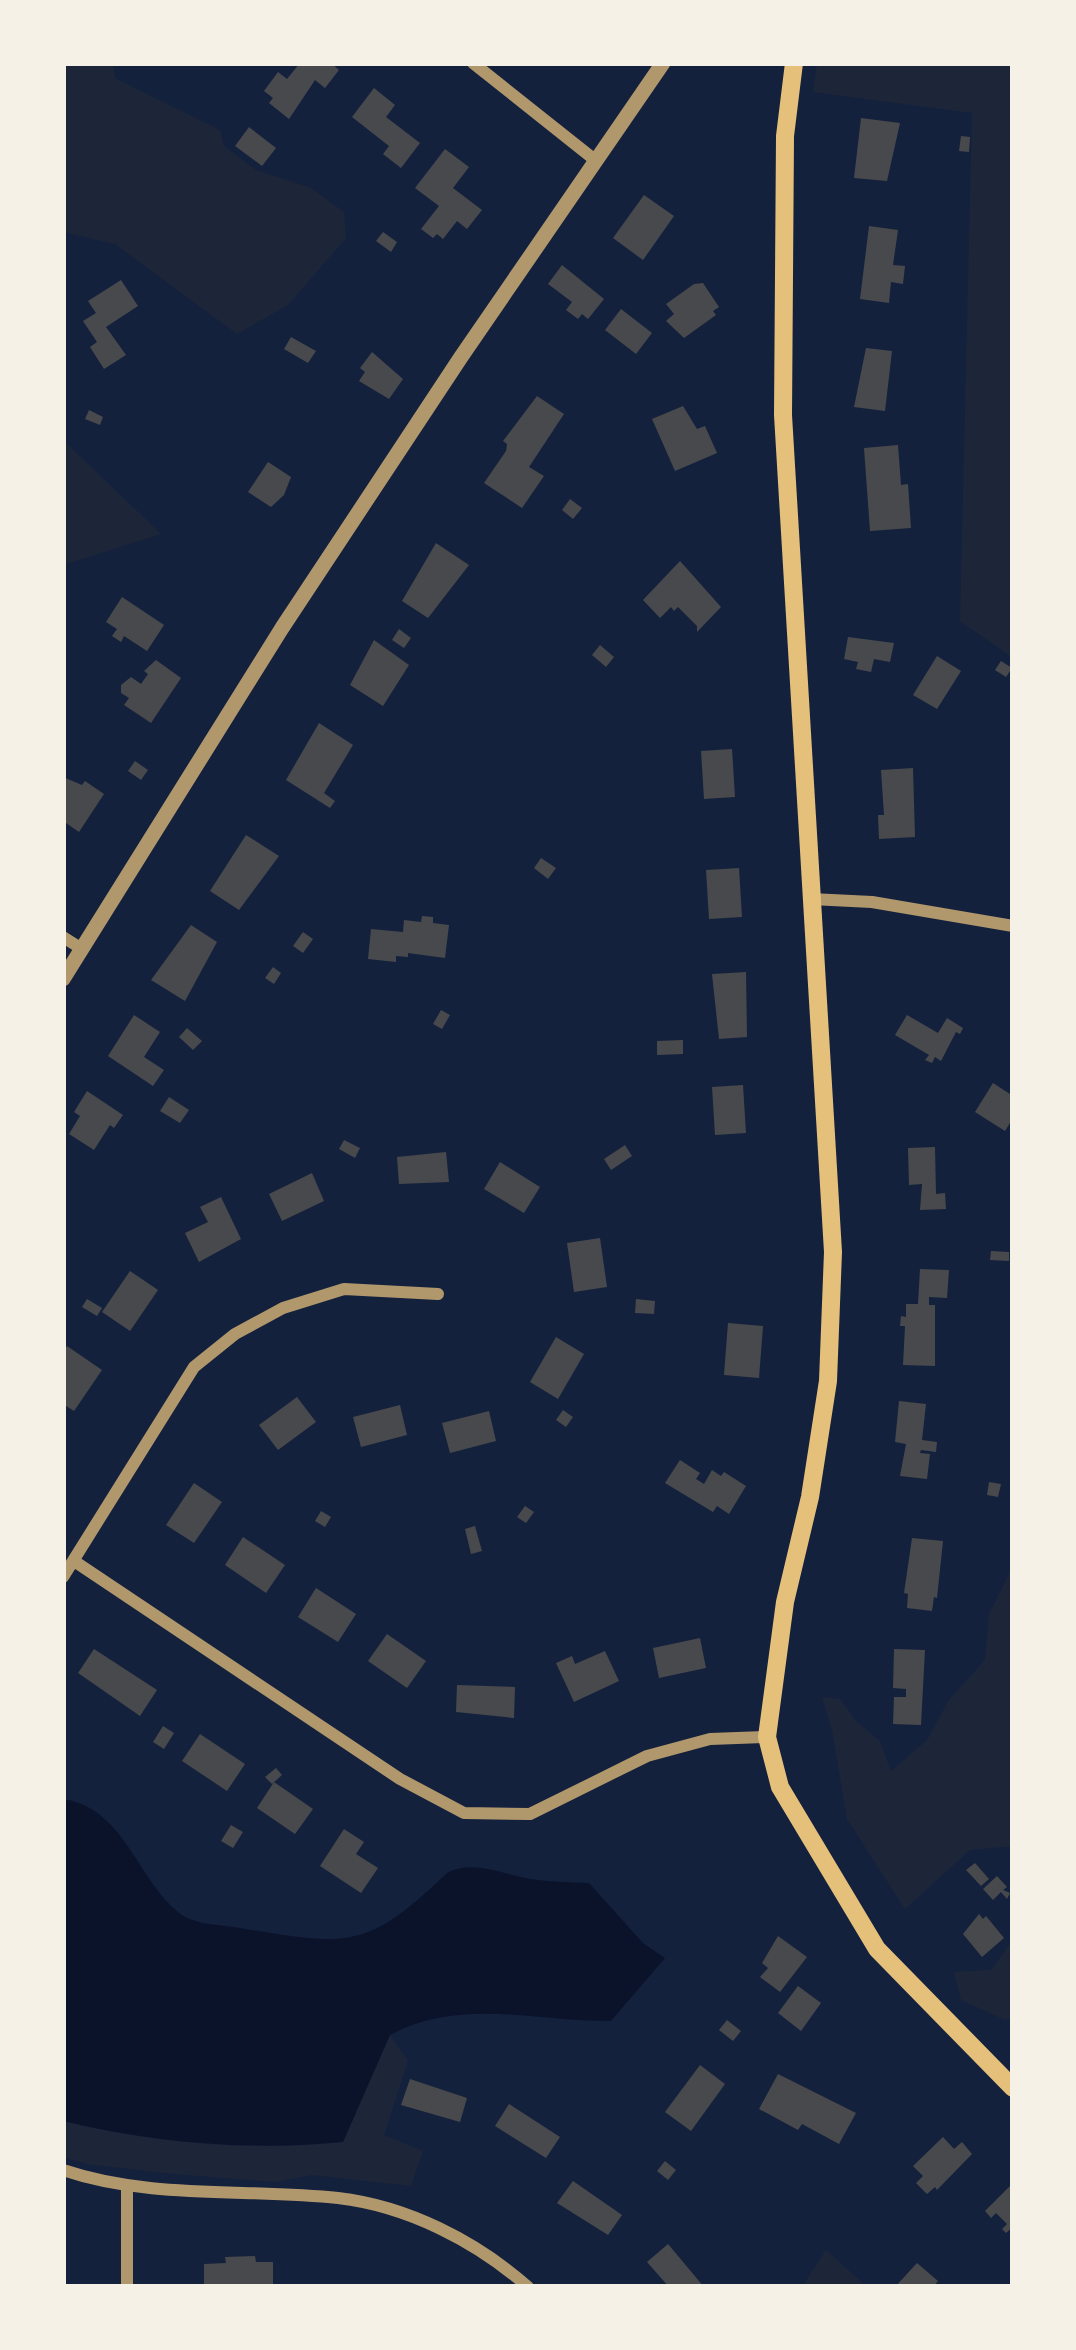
<svg xmlns="http://www.w3.org/2000/svg" width="1076" height="2350" viewBox="0 0 1076 2350" font-family="'Fira Sans',sans-serif">
<style>
.green{fill:#1d2539}
.water{fill:#0b132b}
.building{fill:#48494c}
.lines{fill:none;stroke-linecap:round;stroke-linejoin:round}
.minor{stroke:#b1986c;stroke-width:12}
.tertiary{stroke:#b1986c;stroke-width:15}
.secondary{stroke:#e5c07b;stroke-width:18}
</style>
<rect width="100%" height="100%" fill="#14213d"/>
<g class="green">
<polygon points="63,63 113,63 115,78 220,130 224,146 256,170 311,188 344,212 346,238 288,305 237,334 115,244 63,232"/>
<polygon points="817,63 1013,63 1013,658 960,621 972,113 813,92"/>
<polygon points="63,440 161,534 63,565"/>
<polygon points="1013,1566 1013,1846 970,1850 905,1909 847,1819 832,1730 822,1697 840,1699 856,1721 880,1741 891,1771 927,1740 949,1700 985,1660 989,1614"/>
<polygon points="1013,1940 1013,2016 1005,2020 961,2000 954,1972 991,1970"/>
<path d="M390,2035L408,2061L384,2135L423,2151L411,2186L312,2175L276,2182L173,2174L87,2164L63,2157V2121C155,2143 249,2152 343,2142Z"/>
<polygon points="826,2250 867,2287 802,2287"/>
</g>
<path class="water" d="M63,1799C124,1808 136,1877 178,1912C195,1926 219,1924 240,1928C347,1946 366,1951 447,1873C473,1859 504,1875 531,1879C550,1882 570,1882 589,1883L643,1943L665,1958L611,2021C536,2022 462,1997 390,2035L343,2142C249,2151 155,2143 63,2121Z"/>
<g class="building">
<polygon points="300,63 331,63 339,70 325,88 315,80 289,119 269,103 273,98 264,91 278,72 287,79"/>
<polygon points="374,88 395,105 386,117 420,143 401,168 383,154 389,146 352,117"/>
<polygon points="861,118 900,123 887,181 854,178"/>
<polygon points="249,127 276,148 262,166 235,146"/>
<polygon points="961,136 970,137 969,152 959,151"/>
<polygon points="445,149 469,167 453,188 482,210 467,229 457,221 443,239 437,234 433,238 421,229 439,206 415,188"/>
<polygon points="644,195 674,216 643,260 613,238"/>
<polygon points="869,226 898,230 893,265 905,266 903,284 891,282 889,303 860,299"/>
<polygon points="383,232 397,242 391,252 376,241"/>
<polygon points="562,265 604,299 588,319 582,314 578,319 566,310 572,302 548,284"/>
<polygon points="121,280 138,306 106,327 126,355 104,369 90,347 97,342 83,321 96,313 88,301"/>
<polygon points="703,283 719,307 713,311 716,315 684,338 666,321 674,314 666,304 694,284"/>
<polygon points="621,309 652,333 636,354 605,330"/>
<polygon points="291,337 316,351 308,363 284,349"/>
<polygon points="866,348 892,351 885,411 854,407"/>
<polygon points="372,352 403,379 389,399 359,381 365,372 360,368"/>
<polygon points="537,396 564,414 529,467 544,476 522,508 484,483 506,451 507,444 503,441"/>
<polygon points="683,406 697,429 705,426 717,453 675,471 652,419"/>
<polygon points="89,410 103,417 100,425 85,419"/>
<polygon points="898,445 901,485 908,484 911,528 870,531 864,448"/>
<polygon points="268,462 291,477 284,495 271,507 248,492"/>
<polygon points="570,499 582,508 573,519 562,510"/>
<polygon points="436,543 469,565 428,618 402,601"/>
<polygon points="680,561 721,607 697,632 697,626 678,607 674,611 671,607 660,618 643,600"/>
<polygon points="122,597 164,625 147,651 124,636 121,642 112,636 117,629 106,622"/>
<polygon points="399,629 411,638 404,648 392,640"/>
<polygon points="848,637 894,643 890,662 874,659 871,672 856,669 858,662 844,659"/>
<polygon points="374,640 409,665 383,706 350,685"/>
<polygon points="600,645 614,657 606,667 592,655"/>
<polygon points="937,656 961,671 937,709 913,695"/>
<polygon points="156,660 181,678 151,723 124,705 129,698 121,693 121,685 131,677 141,684 148,674 144,671"/>
<polygon points="1001,661 1012,668 1006,677 995,670"/>
<polygon points="319,723 353,745 324,793 335,801 330,808 286,780"/>
<polygon points="732,749 735,797 704,799 701,751"/>
<polygon points="135,761 148,770 141,780 128,771"/>
<polygon points="913,768 915,837 879,839 878,815 884,815 881,770"/>
<polygon points="63,777 82,785 85,781 104,794 79,832 63,821"/>
<polygon points="246,835 279,856 239,910 210,891"/>
<polygon points="541,858 556,868 548,879 534,868"/>
<polygon points="739,868 742,917 709,919 706,870"/>
<polygon points="422,916 433,917 433,923 449,925 445,958 408,953 408,957 396,956 396,962 368,959 371,929 403,932 404,920 421,922"/>
<polygon points="191,925 217,942 185,1001 151,980"/>
<polygon points="303,932 313,939 303,953 293,946"/>
<polygon points="273,967 281,973 274,984 265,978"/>
<polygon points="746,972 747,1037 719,1039 712,974"/>
<polygon points="441,1010 450,1015 442,1029 433,1024"/>
<polygon points="134,1015 160,1032 144,1057 164,1070 153,1086 108,1056"/>
<polygon points="907,1015 938,1033 947,1018 963,1028 960,1034 956,1032 941,1061 935,1057 932,1063 925,1060 929,1055 895,1035"/>
<polygon points="187,1028 202,1041 193,1050 179,1037"/>
<polygon points="683,1040 683,1054 657,1055 657,1041"/>
<polygon points="993,1083 1013,1096 1013,1118 1005,1131 975,1112"/>
<polygon points="743,1085 746,1133 715,1135 712,1087"/>
<polygon points="87,1091 123,1115 114,1128 110,1125 94,1150 69,1134 80,1116 74,1112"/>
<polygon points="169,1097 189,1110 180,1123 160,1111"/>
<polygon points="344,1140 360,1148 355,1158 339,1149"/>
<polygon points="625,1145 632,1156 611,1170 604,1159"/>
<polygon points="935,1147 936,1194 945,1193 946,1209 920,1210 922,1184 909,1185 908,1148"/>
<polygon points="446,1152 449,1182 399,1184 397,1157"/>
<polygon points="500,1162 540,1187 524,1213 484,1189"/>
<polygon points="312,1173 324,1201 282,1221 269,1194"/>
<polygon points="221,1197 241,1239 199,1262 185,1233 208,1222 200,1207"/>
<polygon points="600,1238 607,1287 574,1292 567,1243"/>
<polygon points="991,1251 1009,1252 1009,1261 990,1260"/>
<polygon points="920,1269 949,1270 947,1298 929,1297 929,1305 935,1305 935,1366 903,1365 905,1326 900,1326 901,1316 906,1317 906,1304 918,1304"/>
<polygon points="130,1271 158,1290 130,1331 102,1312"/>
<polygon points="87,1299 102,1308 97,1316 82,1307"/>
<polygon points="636,1299 655,1301 654,1314 635,1313"/>
<polygon points="728,1323 763,1326 759,1378 724,1375"/>
<polygon points="556,1337 584,1354 558,1399 530,1382"/>
<polygon points="67,1346 102,1370 74,1411 63,1404 63,1352"/>
<polygon points="297,1397 316,1422 278,1450 259,1425"/>
<polygon points="899,1401 926,1404 922,1440 937,1442 936,1452 921,1450 920,1453 930,1454 927,1479 900,1476 906,1444 895,1442"/>
<polygon points="400,1405 407,1435 361,1447 353,1417"/>
<polygon points="563,1410 573,1417 566,1427 556,1420"/>
<polygon points="489,1411 496,1441 450,1453 442,1423"/>
<polygon points="680,1460 700,1473 696,1479 704,1484 712,1470 721,1476 724,1472 746,1486 729,1514 717,1506 713,1512 665,1483"/>
<polygon points="989,1482 1001,1484 998,1497 987,1495"/>
<polygon points="194,1483 222,1502 194,1543 166,1525"/>
<polygon points="525,1506 534,1512 526,1523 517,1517"/>
<polygon points="321,1511 331,1517 325,1527 315,1521"/>
<polygon points="475,1526 482,1551 471,1554 465,1529"/>
<polygon points="243,1537 285,1565 266,1593 225,1565"/>
<polygon points="912,1538 943,1541 937,1598 934,1597 932,1611 907,1608 908,1594 904,1593"/>
<polygon points="316,1588 356,1614 338,1642 298,1617"/>
<polygon points="387,1634 426,1661 407,1688 368,1661"/>
<polygon points="700,1638 706,1668 659,1678 653,1648"/>
<polygon points="94,1649 157,1690 140,1716 78,1673"/>
<polygon points="894,1649 925,1650 921,1725 893,1724 894,1697 906,1697 906,1689 893,1688"/>
<polygon points="605,1651 619,1681 574,1702 556,1663 572,1656 575,1664"/>
<polygon points="457,1685 515,1687 514,1718 456,1712"/>
<polygon points="163,1726 174,1733 164,1749 153,1742"/>
<polygon points="200,1734 245,1764 227,1791 182,1761"/>
<polygon points="276,1768 282,1775 272,1784 265,1777"/>
<polygon points="274,1782 313,1809 295,1834 257,1808"/>
<polygon points="231,1825 243,1832 233,1848 221,1841"/>
<polygon points="344,1829 364,1842 356,1854 378,1868 361,1893 320,1866"/>
<polygon points="975,1863 989,1879 981,1886 966,1870"/>
<polygon points="997,1876 1007,1887 1003,1890 1010,1893 1007,1899 1001,1892 993,1900 983,1889"/>
<polygon points="979,1914 983,1919 986,1916 1004,1938 982,1957 963,1934"/>
<polygon points="778,1936 807,1957 780,1992 760,1977 768,1968 762,1963"/>
<polygon points="798,1986 821,2003 801,2031 778,2013"/>
<polygon points="727,2020 741,2031 733,2041 719,2030"/>
<polygon points="700,2065 725,2084 691,2131 665,2112"/>
<polygon points="778,2074 856,2113 839,2144 802,2124 798,2130 759,2109"/>
<polygon points="410,2079 467,2098 460,2122 401,2105"/>
<polygon points="509,2104 560,2137 546,2158 495,2126"/>
<polygon points="943,2137 954,2149 962,2142 972,2154 937,2190 935,2187 927,2194 916,2183 923,2176 913,2166"/>
<polygon points="665,2161 676,2170 668,2180 657,2171"/>
<polygon points="573,2181 622,2215 608,2235 557,2203"/>
<polygon points="1013,2183 1013,2227 1006,2233 1002,2229 1007,2224 996,2213 991,2218 985,2211"/>
<polygon points="668,2244 704,2287 669,2287 647,2262"/>
<polygon points="255,2256 256,2262 273,2262 273,2287 204,2287 204,2264 226,2263 225,2257"/>
<polygon points="917,2263 938,2281 933,2287 895,2287"/>
</g>
<g class="lines">
<g class="minor">
<polyline points="473,63 595,160"/>
<polyline points="811,899 872,902 1013,926"/>
<polyline points="63,937 82,949"/>
<polyline points="74,1561 400,1779 464,1813 530,1814 647,1756 710,1739 767,1737"/>
<polyline points="63,1577 194,1367 235,1334 283,1308 344,1289 438,1294"/>
<path d="M63,2170C152,2200 246,2188 338,2198C407,2206 476,2241 528,2287"/>
<polyline points="127,2287 127,2187"/>
</g>
<polyline class="tertiary" points="63,979 282,628 461,357 663,63"/>
<polyline class="secondary" points="794,63 785,136 783,415 833,1252 828,1381 810,1497 785,1602 767,1737 780,1787 877,1949 1013,2088"/>
</g>
<rect width="1076" height="2350" fill="none" stroke="#f6f1e7" stroke-width="132"/>
</svg>
